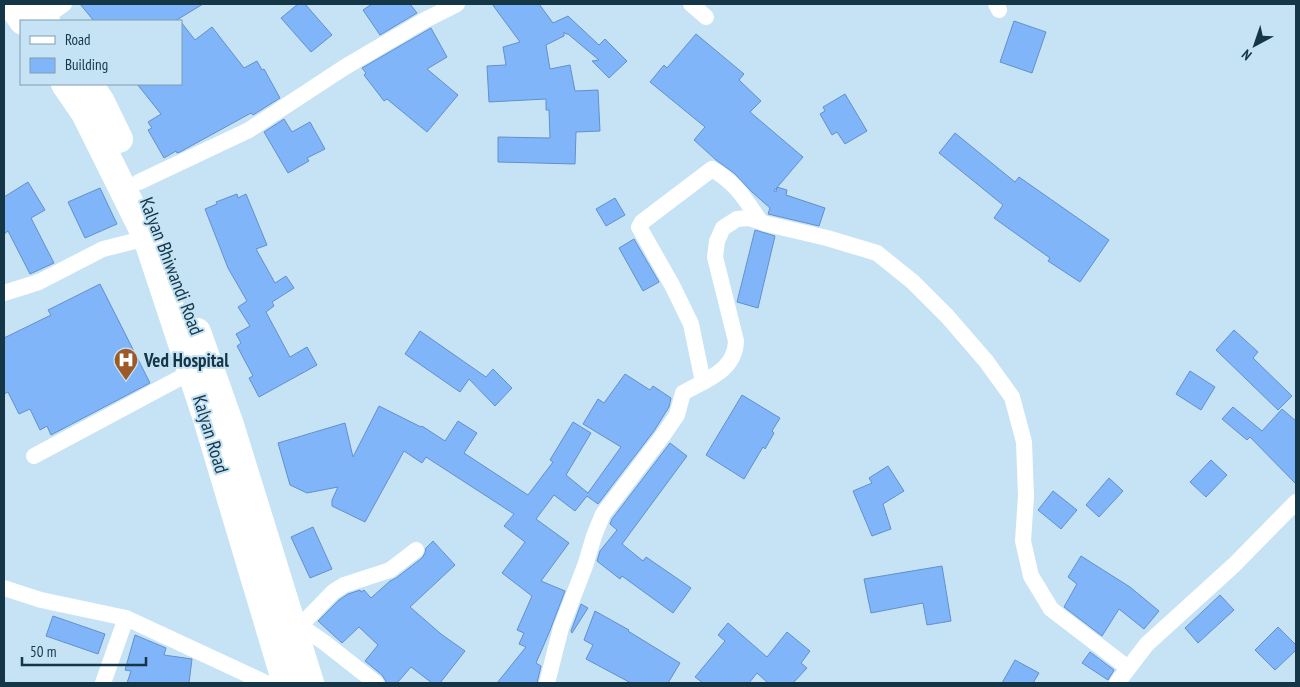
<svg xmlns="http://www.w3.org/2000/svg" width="1300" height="687" viewBox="0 0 1300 687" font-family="'PT Sans Narrow',sans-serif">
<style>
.building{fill:#80b5f9;stroke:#6390ca}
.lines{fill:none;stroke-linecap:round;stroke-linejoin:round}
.street{stroke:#fff;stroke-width:16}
.highway{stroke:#fff;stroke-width:28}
.labels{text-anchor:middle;stroke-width:4;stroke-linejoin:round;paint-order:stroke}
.street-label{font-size:19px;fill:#143647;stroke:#c5e3f5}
.poi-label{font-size:19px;font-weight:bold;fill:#143647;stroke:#c5e3f5;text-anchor:start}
</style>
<rect width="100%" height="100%" fill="#c5e3f5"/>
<g class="building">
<polygon points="80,4 203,4 175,21 94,21"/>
<polygon points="298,4 305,4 332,35 311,52 281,18"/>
<polygon points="372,4 410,4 417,13 380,35 363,10"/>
<polygon points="492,4 539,4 553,23 568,16 599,45 605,39 627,61 609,78 592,61 599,60 568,34 566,34 564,32 564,36 546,45 550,69 570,65 575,91 598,90 600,131 576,132 575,164 498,162 498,137 550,138 549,110 546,110 546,99 489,102 487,66 506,65 503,47 520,42"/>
<polygon points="1014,21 1046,32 1032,73 1000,62"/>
<polygon points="181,22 195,40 212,27 244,68 257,61 262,70 264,69 280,98 253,115 251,113 180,152 177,153 176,151 164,158 148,130 152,128 148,122 161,114 137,84 181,84"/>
<polygon points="431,28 447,57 427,69 458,95 427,132 387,99 384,101 364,75 366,73 362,68"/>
<polygon points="696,34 744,74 739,80 761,101 750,112 803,157 774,191 776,192 777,187 787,190 786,195 825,208 819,226 768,214 770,208 752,192 734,173 716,160 694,140 705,127 650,82 664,65 667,68"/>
<polygon points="845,94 867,131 845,144 837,132 832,135 820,114 825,111 823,107"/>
<polygon points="284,119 292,132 310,122 325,149 307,158 309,161 288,173 264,132"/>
<polygon points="955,133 1015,182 1019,177 1109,240 1080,282 1048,261 1050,258 994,218 1003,205 939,153"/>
<polygon points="28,182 45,210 31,218 54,263 30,274 8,231 4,234 4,197"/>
<polygon points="100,188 117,224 85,238 68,202"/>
<polygon points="237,194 238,198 246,194 267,245 256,249 275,283 286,276 294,288 272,302 274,306 266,312 290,357 307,347 317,365 259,397 249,378 253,376 237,346 241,343 236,334 250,326 238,307 247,301 228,268 205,209 217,204 216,202"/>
<polygon points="615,198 625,215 606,226 596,209"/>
<polygon points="755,230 775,236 758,308 737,302"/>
<polygon points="634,239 659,282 643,291 619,248"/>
<polygon points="100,284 150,383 51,435 47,426 40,430 30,409 19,414 8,392 4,394 4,338 51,315 48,310"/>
<polygon points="1234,330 1258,352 1253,358 1292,396 1278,410 1216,350"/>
<polygon points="420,331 486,377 493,369 512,388 495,406 469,379 460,392 405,354"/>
<polygon points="1190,371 1215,387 1201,410 1176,394"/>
<polygon points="625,374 650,390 653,386 671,398 669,407 654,431 598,504 587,496 575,511 554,495 536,519 569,543 541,581 565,591 549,633 536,663 541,666 537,683 497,683 526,647 519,644 524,633 517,630 532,596 502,573 525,542 504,526 514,514 426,457 422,463 404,451 365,522 332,506 332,500 338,487 307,493 290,485 278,443 345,423 353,457 379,406 421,427 422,426 445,441 458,421 477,433 464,453 528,495 553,462 550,460 573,422 591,433 566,475 588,493 621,447 583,424 598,399 604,403"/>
<polygon points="742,395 780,418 772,431 774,433 765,449 763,447 744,479 706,455"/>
<polygon points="1233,407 1262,431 1282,409 1296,421 1296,484 1250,437 1247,440 1222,419"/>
<polygon points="670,443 687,456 622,544 643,561 646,557 691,588 673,613 622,576 620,579 597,561 600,551 617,530 610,524 612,519"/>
<polygon points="1211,460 1227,475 1206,497 1190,482"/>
<polygon points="888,466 904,491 883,504 891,529 872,536 853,491 872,483 869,478"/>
<polygon points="1109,478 1123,491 1099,517 1086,505"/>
<polygon points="1053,491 1077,510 1061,529 1038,510"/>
<polygon points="313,527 332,569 310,578 291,537"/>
<polygon points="433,541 455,565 410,607 441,634 465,651 440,683 432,683 411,667 397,683 387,683 382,675 365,661 378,645 359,627 342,643 318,621 339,600 348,594 360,590 361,592 364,590 371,598 390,581 396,578 422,558 425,553 426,548"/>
<polygon points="1081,556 1130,587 1159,611 1144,629 1119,609 1102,636 1064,607 1077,584 1068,577"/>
<polygon points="942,566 951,621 927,625 923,603 871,613 864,579"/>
<polygon points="1220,595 1234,610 1198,643 1185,628"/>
<polygon points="581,604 588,608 572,633 571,631"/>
<polygon points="595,611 629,630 628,631 680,663 668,683 631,683 586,659 593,645 584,640"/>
<polygon points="53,616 105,634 98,654 46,636"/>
<polygon points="728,623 767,657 787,632 810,651 801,663 807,668 793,683 768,683 757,673 749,683 703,683 695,677 725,641 718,635"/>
<polygon points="1278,627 1296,645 1296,650 1275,670 1255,650"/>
<polygon points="135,635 166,648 164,655 192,659 189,683 127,683 131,671 125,670"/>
<polygon points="1090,652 1114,670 1108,680 1082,663"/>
<polygon points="1015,660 1039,673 1033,683 1002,683"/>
</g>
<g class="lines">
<g class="street">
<polyline points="691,4 706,17"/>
<polyline points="996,4 999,10"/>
<polyline points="44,18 64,4"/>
<polyline points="139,182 249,130 345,67 425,20 457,4"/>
<polyline points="4,293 39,282 103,249 147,238"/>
<path d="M703,382L691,324L672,285L639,227L642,222L712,169C736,183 745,199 760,221"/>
<polyline points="34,456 191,372"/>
<polyline points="4,588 41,600 126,618 266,683"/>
<polyline points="292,620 325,643 376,683"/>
<polyline points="300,626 333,592 344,585 390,570 416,550"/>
<polyline points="103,683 126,618"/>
<path d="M547,683L561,628L585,566L594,536L603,514L664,434L677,415L683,393C707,379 735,371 736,341L715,257L717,241L723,228L737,219L749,218L767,224L827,238L877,253L913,282L947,316L986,361L1012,397L1024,442L1026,496L1023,541L1031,576L1051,609L1128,668"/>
<polyline points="1117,683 1147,644 1234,565 1296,502"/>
</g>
<g class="highway">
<polyline points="11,4 23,21"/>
<polyline points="34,4 46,21"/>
<polyline points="65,84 85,113 147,238 207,419 286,683"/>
<polyline points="89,84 101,102 119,139"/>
<polyline points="197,332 230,425 310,683"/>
</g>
</g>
<defs>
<symbol id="hospital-pin" viewBox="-11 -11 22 30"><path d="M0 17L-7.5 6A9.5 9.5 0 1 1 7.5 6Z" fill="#9c5a28" stroke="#c5e3f5"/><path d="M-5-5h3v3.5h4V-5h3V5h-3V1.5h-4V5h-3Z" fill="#fff"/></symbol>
</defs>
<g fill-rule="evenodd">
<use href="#hospital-pin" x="112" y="346" width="28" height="38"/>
</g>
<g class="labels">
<g class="street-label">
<text transform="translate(172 266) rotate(69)" y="7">Kalyan Bhiwandi Road</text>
<text transform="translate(211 434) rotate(73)" y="7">Kalyan Road</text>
</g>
<g class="poi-label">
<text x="144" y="367">Ved Hospital</text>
</g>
</g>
<rect width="1300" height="687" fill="none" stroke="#143647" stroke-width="10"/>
<rect x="20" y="20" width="162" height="65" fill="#c5e3f5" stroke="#7e9eaf"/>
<rect x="30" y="36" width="25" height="8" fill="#ffffff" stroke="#7e9eaf"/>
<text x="65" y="45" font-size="15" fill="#143647">Road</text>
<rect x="30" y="58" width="25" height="15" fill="#80b5f9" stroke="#7e9eaf"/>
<text x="65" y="70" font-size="15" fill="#143647">Building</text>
<g transform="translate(1255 45) rotate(220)" stroke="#c5e3f5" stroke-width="4" paint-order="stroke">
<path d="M0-4L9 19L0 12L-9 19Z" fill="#143647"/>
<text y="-8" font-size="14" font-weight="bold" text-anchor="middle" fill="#143647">N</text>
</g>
<path d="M22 657v8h124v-8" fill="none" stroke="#143647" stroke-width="2.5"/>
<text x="30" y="657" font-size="15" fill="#143647" stroke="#c5e3f5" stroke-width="4" paint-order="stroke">50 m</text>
</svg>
